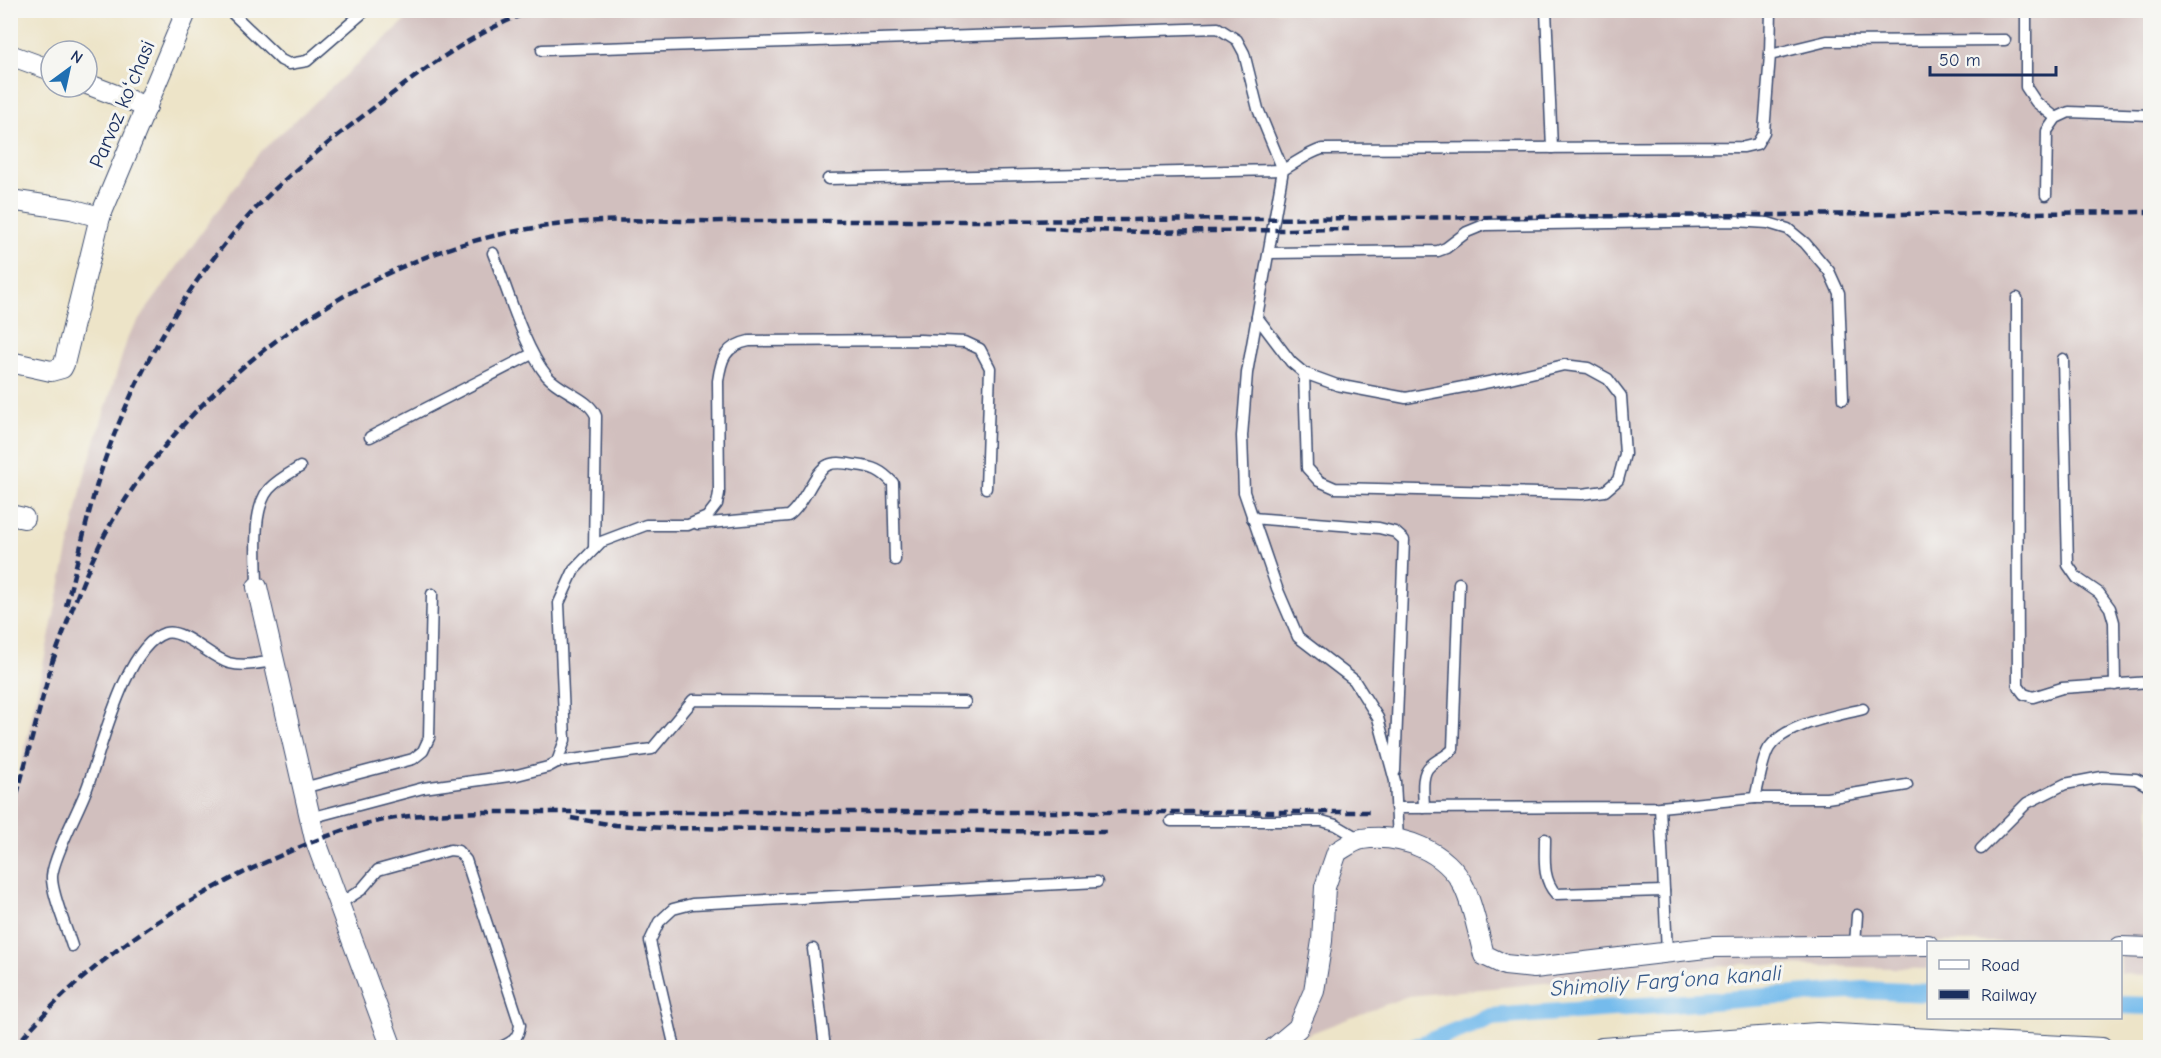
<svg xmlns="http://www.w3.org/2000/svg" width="2161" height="1058" viewBox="0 0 2161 1058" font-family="'Comic Neue',sans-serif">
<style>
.industrial{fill:#d1bfbe}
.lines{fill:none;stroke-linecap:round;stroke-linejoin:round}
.canal{stroke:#75bbec;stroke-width:18}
.service-casing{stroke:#3a4a6e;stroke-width:13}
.minor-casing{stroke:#3a4a6e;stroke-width:22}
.service{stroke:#fff;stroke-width:10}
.minor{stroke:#fff;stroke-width:20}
.rail{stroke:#1b2f5e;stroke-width:4.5;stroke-dasharray:9 4.5;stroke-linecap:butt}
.labels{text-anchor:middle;stroke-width:6;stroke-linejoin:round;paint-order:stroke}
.street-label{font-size:21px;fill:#1b2f5e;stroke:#f6f6f2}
.water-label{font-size:22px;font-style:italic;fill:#365989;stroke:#f6f6f2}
</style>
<rect width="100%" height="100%" fill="#f6f6f2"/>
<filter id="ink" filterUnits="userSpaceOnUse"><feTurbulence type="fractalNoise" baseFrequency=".0167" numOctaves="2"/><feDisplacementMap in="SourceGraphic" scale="12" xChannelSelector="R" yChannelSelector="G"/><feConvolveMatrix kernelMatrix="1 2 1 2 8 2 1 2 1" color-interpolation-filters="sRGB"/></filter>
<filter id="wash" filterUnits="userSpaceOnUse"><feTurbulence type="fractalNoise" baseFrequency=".008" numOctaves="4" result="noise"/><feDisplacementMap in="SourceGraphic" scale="24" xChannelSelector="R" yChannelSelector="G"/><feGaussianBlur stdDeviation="1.35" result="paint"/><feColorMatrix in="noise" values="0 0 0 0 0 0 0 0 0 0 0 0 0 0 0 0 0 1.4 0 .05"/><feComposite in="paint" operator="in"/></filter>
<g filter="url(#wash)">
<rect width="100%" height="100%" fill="#ede4c8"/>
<polygon class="industrial" points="416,11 2150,11 2150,975 2121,974 2120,942 1928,942 1928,969 1744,964 1408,996 1272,1048 11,1048 11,812 84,477 129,334 259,153"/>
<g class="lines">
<g class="canal">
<polyline points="2120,1005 2150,1006"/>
<polyline points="1413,1048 1491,1017 1863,990 1928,993"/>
</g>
</g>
</g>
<g filter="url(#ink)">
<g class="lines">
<defs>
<g id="service">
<polyline points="229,10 281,60 289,64 307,61 366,10"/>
<polyline points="1546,10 1552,148"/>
<polyline points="2026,10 2026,87 2036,102 2056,118"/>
<polyline points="542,50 1218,28 1237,40 1244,53 1258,109 1283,170 828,179"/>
<polyline points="1770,55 1771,10"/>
<polyline points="2046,195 2047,131 2056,118 2069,112 2150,115"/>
<path d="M493,253C507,288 524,348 547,376C561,392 589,398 596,416L594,549"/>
<polyline points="1269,253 1438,251 1446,248 1467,232 1484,225 1735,221 1768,223 1788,229 1805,243 1829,271 1839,293 1843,399"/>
<polyline points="2017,298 2018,686 2024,694 2033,697 2062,688 2150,682"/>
<polyline points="1257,317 1291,362 1304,373 1337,385 1406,398 1510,378 1564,365 1588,368 1608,379 1621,396 1625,454 1618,480 1605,491 1582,494 1335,488 1319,481 1307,468 1304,373"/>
<polyline points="2063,359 2068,565 2077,578 2099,593 2110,608 2114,622 2115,685"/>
<polyline points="370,437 532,354"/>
<polyline points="1252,518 1379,528 1395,532 1404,540 1395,771"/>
<path d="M698,524L788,516C805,504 814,471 828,465C836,461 848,464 856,465C873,467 881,470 893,483L895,560"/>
<path d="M257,587C257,560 251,510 269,489C277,480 290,473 300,467"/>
<polyline points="557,762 652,749 693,700 965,702"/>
<polyline points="303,788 413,759 423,751 429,738 432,594"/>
<path d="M1755,798C1759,784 1762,759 1769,748C1785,724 1836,716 1863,709"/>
<polyline points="1660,807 1667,952"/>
<polyline points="1396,808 1660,807 1755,798 1827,798 1907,785"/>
<path d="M1424,808C1424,796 1420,774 1430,766C1437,759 1446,757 1453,749L1459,583"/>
<path d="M310,818L423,788L517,775L548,767L557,762L565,740L559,603L574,570L601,542L646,525H688L707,517L717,504L719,493L718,381C721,359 725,346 749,341L920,340L965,342L980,349L990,368L986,488"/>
<polyline points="1171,821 1322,821 1336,825 1360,839"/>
<path d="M1545,839C1545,859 1542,879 1556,894L1664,891"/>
<path d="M1398,840L1395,781L1378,718L1354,680L1298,637L1277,588L1244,492L1242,436L1247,373L1283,170C1296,163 1308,153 1322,149L1744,147L1757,144L1764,132L1770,55L1827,41L2005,40"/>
<polyline points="1981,849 2027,803 2065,784 2102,777 2136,779 2150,787"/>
<path d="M339,904L361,890L378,870L450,850L458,851L466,860L520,1025C518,1040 512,1042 499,1048"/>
<polyline points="1855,945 1857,915"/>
<path d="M72,946C67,929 51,893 52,876C54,855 79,810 87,788C101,751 125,646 165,633C183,628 211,658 229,663C245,667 259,663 274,661"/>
<polyline points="813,949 825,1048"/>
<polyline points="675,1048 650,941 659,922 673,909 692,904 1097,882"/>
</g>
<g id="minor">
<polyline points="10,55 51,70"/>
<polyline points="87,84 147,107"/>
<polyline points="10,200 71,209 100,217"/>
<polyline points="10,362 51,371 62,368 64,364 100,217 187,10"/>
<polyline points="10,515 24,518"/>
<polyline points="257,587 315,839 392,1048"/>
<polyline points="2120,947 2150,948"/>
<path d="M1274,1048L1298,1028L1314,991L1322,941L1325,887L1337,852C1344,848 1354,840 1362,839C1401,833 1447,851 1464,887C1474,908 1478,933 1484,955L1505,965L1534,968L1714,947L1928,945"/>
<polyline points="1602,1048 1817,1033 2102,1048"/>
</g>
</defs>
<use href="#service" class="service-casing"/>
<use href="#minor" class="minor-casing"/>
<use href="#service" class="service"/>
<use href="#minor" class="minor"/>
<g class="rail">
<polyline points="1045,228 1143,232 1349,229"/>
<path d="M66,606C80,553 90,499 109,448C141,364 186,286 246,219C283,177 328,143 372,109C422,71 475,30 535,10"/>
<path d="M52,663C71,613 88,561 116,515C185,399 306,302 431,255C470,240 514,230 555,225C612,217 671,222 728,221C817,221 906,221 994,221C1380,218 1765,215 2150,212"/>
<polyline points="571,818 615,825 664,828 1107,832"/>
<polyline points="10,821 54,655"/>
<path d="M14,1048C81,967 169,907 264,863C299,847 333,832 370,823C407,814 445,813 483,812H1369"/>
</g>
</g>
</g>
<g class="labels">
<g class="street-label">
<text transform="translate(122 104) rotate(-67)" y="7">Parvoz koʻchasi</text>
</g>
<g class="water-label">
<text transform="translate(1666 980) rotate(-4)" y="8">Shimoliy Fargʻona kanali</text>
</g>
</g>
<rect width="2161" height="1058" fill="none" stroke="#f6f6f2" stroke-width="36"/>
<rect x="1927" y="941" width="195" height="78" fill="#f6f6f2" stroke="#9ea6b7" stroke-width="1.5"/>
<rect x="1939" y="960" width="30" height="9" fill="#ffffff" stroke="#9ea6b7" stroke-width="1.5"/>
<text x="1981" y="971" font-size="18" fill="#1b2f5e">Road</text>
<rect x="1939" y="990" width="30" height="9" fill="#1b2f5e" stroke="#9ea6b7" stroke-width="1.5"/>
<text x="1981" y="1001" font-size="18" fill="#1b2f5e">Railway</text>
<g transform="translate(69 69) rotate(33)"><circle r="28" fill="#f6f6f2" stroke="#9ea6b7" stroke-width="1.5"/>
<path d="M0-4.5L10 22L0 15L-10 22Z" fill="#1f6fb2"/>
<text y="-9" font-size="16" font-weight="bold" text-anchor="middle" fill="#1b2f5e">N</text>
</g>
<path d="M1930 66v9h126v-9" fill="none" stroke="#1b2f5e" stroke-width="3"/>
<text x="1939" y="66" font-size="18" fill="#1b2f5e" stroke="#f6f6f2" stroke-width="4.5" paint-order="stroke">50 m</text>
</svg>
